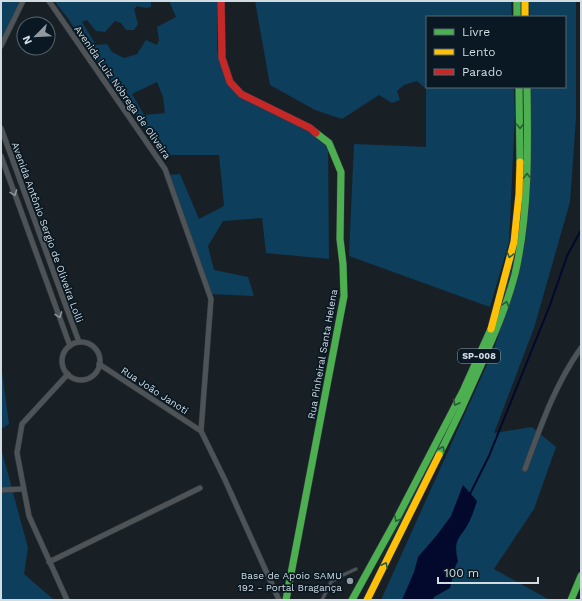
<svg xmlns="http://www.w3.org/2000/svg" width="582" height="601" viewBox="0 0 582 601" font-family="'Work Sans',sans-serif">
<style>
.green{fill:#0d3e5c;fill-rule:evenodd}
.water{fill:#02092d}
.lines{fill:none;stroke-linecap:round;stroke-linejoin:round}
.stream{stroke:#02092d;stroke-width:2}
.lane-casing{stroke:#363c41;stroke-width:4}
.street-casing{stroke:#363c41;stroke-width:6}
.fast-casing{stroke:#363c41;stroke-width:8}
.slow-casing{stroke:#363c41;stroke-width:8}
.jam-casing{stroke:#363c41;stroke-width:8}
.lane{stroke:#4d5357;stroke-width:2.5}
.street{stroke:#4d5357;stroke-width:5}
.fast{stroke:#4caf50;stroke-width:7}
.slow{stroke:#ffc107;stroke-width:7}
.jam{stroke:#c62828;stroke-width:7}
.oneway{stroke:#275c37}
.oneway2{stroke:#90989d}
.poi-dot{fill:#919aa1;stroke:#091822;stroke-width:1.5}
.labels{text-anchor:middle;stroke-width:3.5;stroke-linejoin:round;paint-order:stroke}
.shield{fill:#091822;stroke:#96a1a9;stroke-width:1}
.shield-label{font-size:9px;font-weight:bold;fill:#d2dce3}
.street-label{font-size:10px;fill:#d2dce3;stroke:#091822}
.poi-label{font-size:10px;fill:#d2dce3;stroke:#091822;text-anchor:end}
</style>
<rect width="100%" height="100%" fill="#182026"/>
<g class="green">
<polygon points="1,1 22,1 1,41"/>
<path d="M54,1H151V7L146,8L137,6L134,9L138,24L134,30H126L121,23L115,21L105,32L96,31L87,20L82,22L96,45L107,44L112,52L124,58L137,54L146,40L157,45L159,40L157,27L176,17L169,1H217V51L232,89L309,129L328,145L329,259L266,253L262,218L223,221L208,246L214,270L248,277L254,296L210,294L169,175L180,174L199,219L224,206L219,155H169L123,101L67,17ZM157,82L163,97L165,113L144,115L132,94Z"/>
<polygon points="255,1 511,1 512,17 427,17 427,87 514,87 515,114 509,242 490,307 349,256 354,144 426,147 426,89 417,81 404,85 397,91 400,100 392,103 379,95 342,119 315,110 270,85"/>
<polygon points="529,1 576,1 576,118 570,202 534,328 494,433 532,427 556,447 534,509 494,569 548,599 381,600 494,349 518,272 530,87 565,87 565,17 530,17"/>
<polygon points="519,234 511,274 502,306 488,345 426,474 369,582 424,474 487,345"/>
<polygon points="1,364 9,424 1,429"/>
<polygon points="1,448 28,548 24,574 54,600 1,600"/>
</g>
<path class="water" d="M463,485L477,501C475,507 473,514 470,520C462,538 452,537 458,561C453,570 453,578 450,588L434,597L433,600H402L414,572L418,557L437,535L451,516Z"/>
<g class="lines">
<polyline class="stream" points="469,496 489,456 550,305 567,256 581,230"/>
<defs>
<polyline id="lane" points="322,600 331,582 343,575 356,569"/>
<g id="street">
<polyline points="49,1 165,169 211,299 201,431 225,480 279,600"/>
<polyline points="1,46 23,1"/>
<polyline points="1,128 79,342"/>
<polyline points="1,156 70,346"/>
<circle cx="81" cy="361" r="19"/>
<polyline points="99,364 201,431"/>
<path d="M525,469C540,428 555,384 581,348"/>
<polyline points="1,490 23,489"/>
<polyline points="49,562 200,488"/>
<polyline points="67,600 29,516 17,453 22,424 68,374"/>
</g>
<g id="fast">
<polyline points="517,1 517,17"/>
<polyline points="519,87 520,162"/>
<path d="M439,455C454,425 468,395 481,365C494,335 507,305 515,274C529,213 528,149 527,87"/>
<polyline points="286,600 344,296 343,264 340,239 341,172 329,143 316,133"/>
<polyline points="352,600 395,522 464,389 491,329"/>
<polyline points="571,600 581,576"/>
</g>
<g id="slow">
<polyline points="525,1 525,17"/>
<polyline points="491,329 514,242 519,194 520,162"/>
<polyline points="367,600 439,455"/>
</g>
<polyline id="jam" points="221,1 222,58 230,82 241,94 310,128 316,133"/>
</defs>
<use href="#lane" class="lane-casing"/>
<use href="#street" class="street-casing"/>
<use href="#fast" class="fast-casing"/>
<use href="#slow" class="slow-casing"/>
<use href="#jam" class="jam-casing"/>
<use href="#lane" class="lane"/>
<use href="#street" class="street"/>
<use href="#fast" class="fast"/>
<use href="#slow" class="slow"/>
<use href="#jam" class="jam"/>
</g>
<defs><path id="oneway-chevron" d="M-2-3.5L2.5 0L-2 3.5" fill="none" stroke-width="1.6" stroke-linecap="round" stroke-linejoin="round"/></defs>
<g class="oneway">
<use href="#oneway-chevron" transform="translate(520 126) rotate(89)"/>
<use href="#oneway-chevron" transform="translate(527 176) rotate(-90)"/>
<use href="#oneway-chevron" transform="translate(510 255) rotate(105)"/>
<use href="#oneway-chevron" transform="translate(506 304) rotate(-72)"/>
<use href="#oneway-chevron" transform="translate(456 403) rotate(117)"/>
<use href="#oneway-chevron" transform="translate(442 449) rotate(-64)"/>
<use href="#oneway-chevron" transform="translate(397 519) rotate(118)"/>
<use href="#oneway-chevron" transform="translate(385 565) rotate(-64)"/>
</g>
<g class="oneway2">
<use href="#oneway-chevron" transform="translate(14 193) rotate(70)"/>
<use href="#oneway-chevron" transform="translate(59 315) rotate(70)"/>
</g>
<circle class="poi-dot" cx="350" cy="581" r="4"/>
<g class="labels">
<rect class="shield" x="458" y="349" width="42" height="14" rx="3"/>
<g class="shield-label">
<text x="479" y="359">SP-008</text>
</g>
<g class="street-label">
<text transform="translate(123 92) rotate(55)" y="4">Avenida Luiz Nóbrega de Oliveira</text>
<text transform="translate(48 232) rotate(70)" y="4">Avenida Antônio Sergio de Oliveira Lolli</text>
<text transform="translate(322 354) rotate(-80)" y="4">Rua Pinheiral Santa Helena</text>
<text transform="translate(155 390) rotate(33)" y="4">Rua João Janoti</text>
</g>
<g class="poi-label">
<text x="342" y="579">Base de Apoio SAMU<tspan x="342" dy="12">192 - Portal Bragança</tspan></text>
</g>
</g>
<rect width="582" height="601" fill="none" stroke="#d2dce3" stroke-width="4"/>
<rect x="426" y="16" width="140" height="72" fill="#091822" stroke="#59666f"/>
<rect x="434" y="29" width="20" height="6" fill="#4caf50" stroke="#59666f"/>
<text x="462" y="36" font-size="12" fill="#d2dce3">Livre</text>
<rect x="434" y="49" width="20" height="6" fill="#ffc107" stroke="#59666f"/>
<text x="462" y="56" font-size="12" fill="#d2dce3">Lento</text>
<rect x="434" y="69" width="20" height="6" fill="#c62828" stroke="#59666f"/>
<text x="462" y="76" font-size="12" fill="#d2dce3">Parado</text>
<g transform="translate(36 36) rotate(246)"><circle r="19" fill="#091822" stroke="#59666f"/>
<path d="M0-3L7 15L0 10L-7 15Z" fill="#919aa1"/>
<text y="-6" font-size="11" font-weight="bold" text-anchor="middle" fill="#d2dce3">N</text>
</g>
<path d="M438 577v6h100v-6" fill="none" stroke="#d2dce3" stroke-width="2"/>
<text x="444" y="577" font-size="12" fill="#d2dce3" stroke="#091822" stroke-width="3" paint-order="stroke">100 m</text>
</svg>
